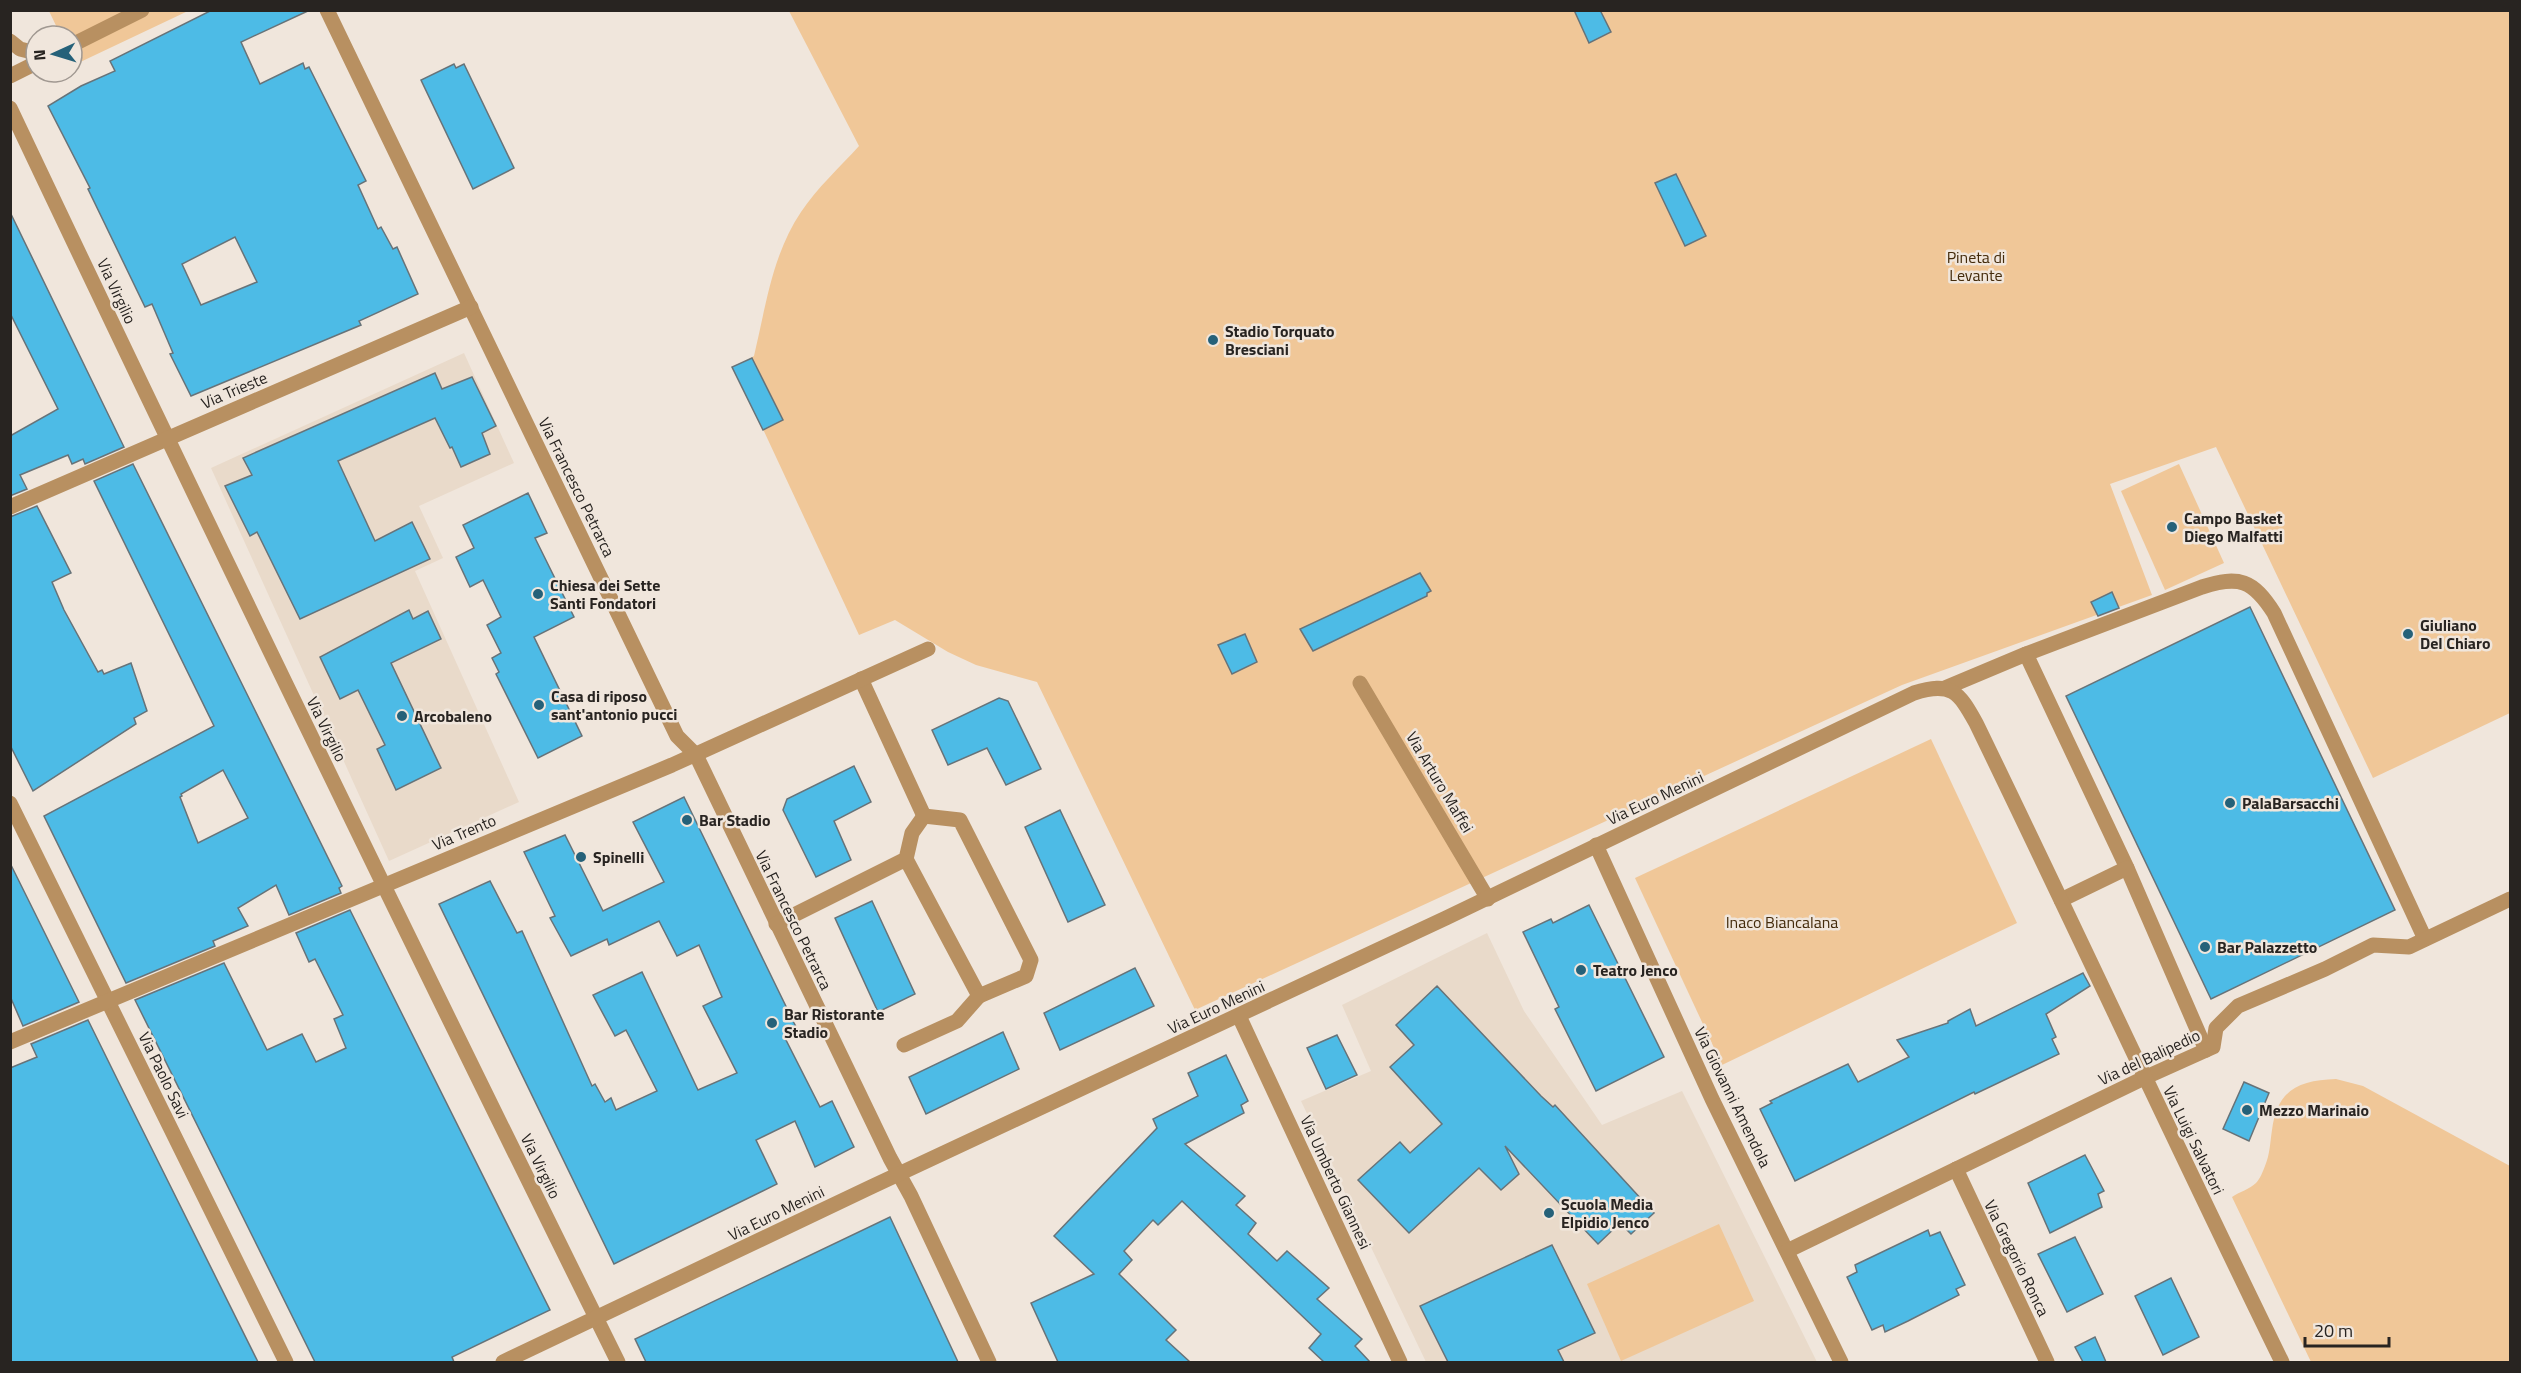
<svg xmlns="http://www.w3.org/2000/svg" width="2521" height="1373" viewBox="0 0 2521 1373" font-family="'Titillium Web',sans-serif">
<style>
.built{fill:#e9daca}
.green{fill:#f0c798}
.building{fill:#4dbbe6;stroke:#677379;stroke-width:1.5;fill-rule:evenodd}
.lines{fill:none;stroke-linecap:round;stroke-linejoin:round}
.minor{stroke:#b89061;stroke-width:15}
.poi-dot{fill:#256179;stroke:#f0e6dc;stroke-width:2}
.labels{text-anchor:middle;stroke-width:5;stroke-linejoin:round;paint-order:stroke}
.park-label{font-size:16px;fill:#442b0b;stroke:#f0e6dc}
.street-label{font-size:16px;fill:#282421;stroke:#f0e6dc}
.poi-label{font-size:16px;font-weight:bold;fill:#282421;stroke:#f0e6dc;text-anchor:start}
</style>
<rect width="100%" height="100%" fill="#f0e6dc"/>
<g class="built">
<polygon points="464,353 514,463 419,506 443,558 415,571 519,802 389,861 211,468"/>
<polygon points="1487,933 1524,1011 1602,1125 1682,1091 1817,1362 1426,1362 1301,1101 1371,1071 1342,1005"/>
</g>
<g class="green">
<polygon points="49,11 188,11 74,65 72,60 72,36 61,36"/>
<path d="M789,11H2510V713L2373,778L2216,447L2110,484L2152,595L1902,685L1195,1010L1037,682L976,665L948,652L895,620L859,635L734,367L754,356C766,306 772,255 801,212C817,188 840,167 859,146Z"/>
<polygon points="2179,464 2224,563 2165,590 2121,491"/>
<polygon points="1931,739 2017,923 1722,1065 1635,878"/>
<path d="M2336,1079L2363,1086L2510,1166V1362H2311L2232,1197C2239,1192 2250,1189 2256,1183C2260,1179 2263,1171 2265,1166C2270,1154 2270,1143 2272,1130C2277,1090 2299,1080 2336,1079Z"/>
<polygon points="1719,1224 1754,1301 1621,1361 1587,1284"/>
</g>
<g class="building">
<path d="M212,10H310L241,42L260,84L303,63L305,69L309,67L366,181L358,185L378,229L381,227L393,249L397,247L418,294L359,321L361,325L191,396L170,354L173,353L152,304L145,307L88,189L90,188L48,106L81,86L115,71L110,61ZM235,237L257,282L201,305L182,264Z"/>
<polygon points="1574,10 1600,10 1611,32 1589,43"/>
<polygon points="454,64 456,68 464,64 514,168 473,189 421,80"/>
<polygon points="1676,174 1706,236 1685,246 1655,183"/>
<polygon points="10,212 124,447 85,464 83,459 72,464 68,455 20,475 27,489 10,496 10,436 58,409 10,313"/>
<polygon points="752,358 783,420 763,430 732,367"/>
<polygon points="435,373 442,389 472,377 496,426 482,433 490,454 461,467 452,447 450,448 435,418 338,461 375,541 412,522 430,559 300,619 257,532 250,536 225,486 252,475 243,458"/>
<path d="M133,464L342,886L339,888L341,893L289,915L276,885L238,908L248,926L213,941L215,946L126,983L44,816L214,726L94,481ZM223,770L248,818L198,843L180,797L182,796L181,794Z"/>
<polygon points="528,493 547,533 535,538 574,617 534,637 582,736 538,758 496,674 499,672 492,658 501,653 487,625 501,617 483,580 470,587 456,557 474,548 463,525"/>
<polygon points="37,506 71,573 52,582 64,610 98,672 102,670 104,674 131,663 147,711 134,718 136,724 33,791 10,745 10,517"/>
<polygon points="1420,573 1431,591 1427,593 1427,596 1313,651 1300,629"/>
<polygon points="2112,592 2119,608 2098,616 2091,602"/>
<polygon points="2250,607 2395,910 2211,999 2066,696"/>
<polygon points="409,610 413,619 428,611 441,639 391,663 441,768 396,790 377,749 385,745 358,690 340,699 320,657"/>
<polygon points="1245,634 1257,662 1232,674 1218,645"/>
<polygon points="999,698 1008,701 1041,769 1006,785 987,748 948,765 932,730"/>
<polygon points="854,766 871,802 834,821 851,860 816,877 783,810 787,799"/>
<polygon points="684,797 798,1031 785,1038 820,1107 832,1101 854,1147 815,1167 795,1121 756,1140 777,1184 614,1264 439,904 490,881 517,933 522,931 592,1086 595,1084 605,1102 611,1098 616,1110 657,1091 626,1030 615,1036 593,995 642,972 698,1090 737,1073 703,1006 722,997 699,945 677,956 659,921 609,945 607,939 571,956 550,918 555,916 524,852 565,835 603,911 664,882 633,822"/>
<polygon points="1060,810 1105,905 1068,922 1025,827"/>
<polygon points="10,863 79,1002 23,1026 10,996"/>
<polygon points="872,901 915,994 878,1012 835,918"/>
<polygon points="1589,905 1664,1057 1596,1091 1555,1009 1559,1007 1523,932 1551,919 1553,923"/>
<polygon points="350,910 550,1310 452,1357 454,1362 315,1362 135,1000 224,963 267,1050 302,1034 316,1062 346,1048 334,1019 343,1015 315,959 309,962 296,933"/>
<polygon points="1135,968 1154,1006 1060,1050 1044,1013"/>
<polygon points="2083,973 2090,986 2046,1014 2056,1037 2052,1039 2059,1054 1975,1094 1974,1092 1795,1181 1760,1109 1772,1103 1770,1101 1848,1064 1858,1082 1909,1057 1897,1040 1948,1023 1948,1021 1970,1009 1976,1026"/>
<polygon points="1437,986 1541,1096 1553,1107 1555,1105 1654,1213 1631,1234 1620,1223 1598,1244 1505,1146 1519,1174 1501,1190 1479,1168 1409,1233 1358,1180 1400,1142 1410,1153 1442,1124 1390,1067 1414,1045 1396,1025"/>
<polygon points="88,1020 124,1093 258,1362 10,1362 10,1068 37,1057 31,1044"/>
<polygon points="1003,1032 1019,1069 926,1114 909,1077"/>
<polygon points="1337,1035 1357,1075 1326,1089 1307,1048"/>
<polygon points="1226,1055 1248,1101 1241,1105 1244,1113 1185,1144 1245,1196 1236,1205 1256,1223 1248,1234 1277,1261 1287,1251 1329,1288 1317,1299 1362,1339 1355,1346 1370,1362 1324,1362 1309,1348 1321,1334 1182,1201 1158,1225 1153,1220 1124,1251 1132,1260 1119,1274 1176,1330 1166,1340 1190,1362 1058,1362 1031,1303 1094,1274 1054,1236 1157,1128 1153,1119 1198,1096 1188,1073"/>
<polygon points="2244,1082 2269,1093 2249,1141 2223,1129"/>
<polygon points="2085,1155 2104,1191 2098,1194 2102,1207 2050,1233 2028,1183"/>
<polygon points="890,1217 958,1362 646,1362 635,1339"/>
<polygon points="1928,1230 1930,1236 1940,1232 1965,1285 1956,1289 1959,1295 1908,1321 1885,1332 1883,1325 1872,1330 1847,1277 1857,1272 1855,1265"/>
<polygon points="2075,1237 2103,1294 2067,1312 2038,1254"/>
<polygon points="1552,1245 1595,1333 1558,1350 1564,1362 1448,1362 1420,1306"/>
<polygon points="2171,1278 2199,1337 2163,1355 2135,1296"/>
<polygon points="2095,1337 2106,1362 2083,1362 2075,1347"/>
</g>
<g class="lines">
<g class="minor">
<polyline points="327,10 677,736 696,755 890,1158 911,1196 989,1362"/>
<polyline points="10,41 20,49 36,53"/>
<polyline points="72,45 142,10"/>
<polyline points="10,76 36,63"/>
<path d="M10,108C209,528 412,946 618,1362"/>
<polyline points="10,507 471,307"/>
<polyline points="2026,654 2127,868 2206,1050"/>
<polyline points="861,679 924,816"/>
<polyline points="1360,683 1488,899"/>
<path d="M1945,688L2026,654L2202,587C2239,575 2253,580 2274,613L2425,939"/>
<polyline points="10,803 286,1362"/>
<polyline points="1596,845 1712,1099 1841,1362"/>
<polyline points="2061,900 2127,868"/>
<polyline points="776,924 906,859 979,996 1026,976 1031,960 960,820 924,816 912,833 906,859"/>
<polyline points="1239,1016 1400,1362"/>
<polyline points="10,1042 672,765 928,649"/>
<polyline points="904,1045 957,1021 979,996"/>
<polyline points="1956,1169 2047,1362"/>
<polyline points="1787,1251 2144,1078 2213,1047 2216,1028 2238,1006 2325,969 2373,945 2409,947 2510,899"/>
<path d="M503,1362L871,1187L1446,918L1914,693C1951,681 1959,692 1976,723C2079,935 2178,1150 2282,1362"/>
</g>
</g>
<g class="poi-dot">
<circle cx="1213" cy="340" r="6"/>
<circle cx="2172" cy="527" r="6"/>
<circle cx="538" cy="594" r="6"/>
<circle cx="2408" cy="634" r="6"/>
<circle cx="539" cy="705" r="6"/>
<circle cx="402" cy="716" r="6"/>
<circle cx="2230" cy="803" r="6"/>
<circle cx="687" cy="820" r="6"/>
<circle cx="581" cy="857" r="6"/>
<circle cx="2205" cy="947" r="6"/>
<circle cx="1581" cy="970" r="6"/>
<circle cx="772" cy="1023" r="6"/>
<circle cx="2247" cy="1110" r="6"/>
<circle cx="1549" cy="1213" r="6"/>
</g>
<g class="labels">
<g class="park-label">
<text x="1976" y="263">Pineta di<tspan x="1976" dy="18">Levante</tspan></text>
<text x="1782" y="928">Inaco Biancalana</text>
</g>
<g class="street-label">
<text transform="translate(117 291) rotate(65)" y="6">Via Virgilio</text>
<text transform="translate(234 390) rotate(-23)" y="6">Via Trieste</text>
<text transform="translate(577 487) rotate(64)" y="6">Via Francesco Petrarca</text>
<text transform="translate(327 729) rotate(64)" y="6">Via Virgilio</text>
<text transform="translate(1440 782) rotate(59)" y="6">Via Arturo Maffei</text>
<text transform="translate(1655 798) rotate(-25)" y="6">Via Euro Menini</text>
<text transform="translate(464 832) rotate(-23)" y="6">Via Trento</text>
<text transform="translate(794 920) rotate(64)" y="6">Via Francesco Petrarca</text>
<text transform="translate(1216 1007) rotate(-25)" y="6">Via Euro Menini</text>
<text transform="translate(2149 1057) rotate(-25)" y="6">Via del Balipedio</text>
<text transform="translate(164 1075) rotate(64)" y="6">Via Paolo Savi</text>
<text transform="translate(1733 1097) rotate(64)" y="6">Via Giovanni Amendola</text>
<text transform="translate(2194 1140) rotate(64)" y="6">Via Luigi Salvatori</text>
<text transform="translate(541 1166) rotate(64)" y="6">Via Virgilio</text>
<text transform="translate(1336 1182) rotate(65)" y="6">Via Umberto Giannesi</text>
<text transform="translate(776 1213) rotate(-26)" y="6">Via Euro Menini</text>
<text transform="translate(2017 1258) rotate(64)" y="6">Via Gregorio Ronca</text>
</g>
<g class="poi-label">
<text x="1225" y="337">Stadio Torquato<tspan x="1225" dy="18">Bresciani</tspan></text>
<text x="2184" y="524">Campo Basket<tspan x="2184" dy="18">Diego Malfatti</tspan></text>
<text x="550" y="591">Chiesa dei Sette<tspan x="550" dy="18">Santi Fondatori</tspan></text>
<text x="2420" y="631">Giuliano<tspan x="2420" dy="18">Del Chiaro</tspan></text>
<text x="551" y="702">Casa di riposo<tspan x="551" dy="18">sant'antonio pucci</tspan></text>
<text x="414" y="722">Arcobaleno</text>
<text x="2242" y="809">PalaBarsacchi</text>
<text x="699" y="826">Bar Stadio</text>
<text x="593" y="863">Spinelli</text>
<text x="2217" y="953">Bar Palazzetto</text>
<text x="1593" y="976">Teatro Jenco</text>
<text x="784" y="1020">Bar Ristorante<tspan x="784" dy="18">Stadio</tspan></text>
<text x="2259" y="1116">Mezzo Marinaio</text>
<text x="1561" y="1210">Scuola Media<tspan x="1561" dy="18">Elpidio Jenco</tspan></text>
</g>
</g>
<rect width="2521" height="1373" fill="none" stroke="#282421" stroke-width="24"/>
<g transform="translate(54 54) rotate(266)"><circle r="28" fill="#f0e6dc" stroke="#a09891" stroke-width="1.5"/>
<path d="M0-4.5L10 22L0 15L-10 22Z" fill="#256179"/>
<text y="-9" font-size="16" font-weight="bold" text-anchor="middle" fill="#282421">N</text>
</g>
<path d="M2305 1337v9h84v-9" fill="none" stroke="#282421" stroke-width="3"/>
<text x="2314" y="1337" font-size="18" fill="#282421" stroke="#f0e6dc" stroke-width="4.5" paint-order="stroke">20 m</text>
</svg>
